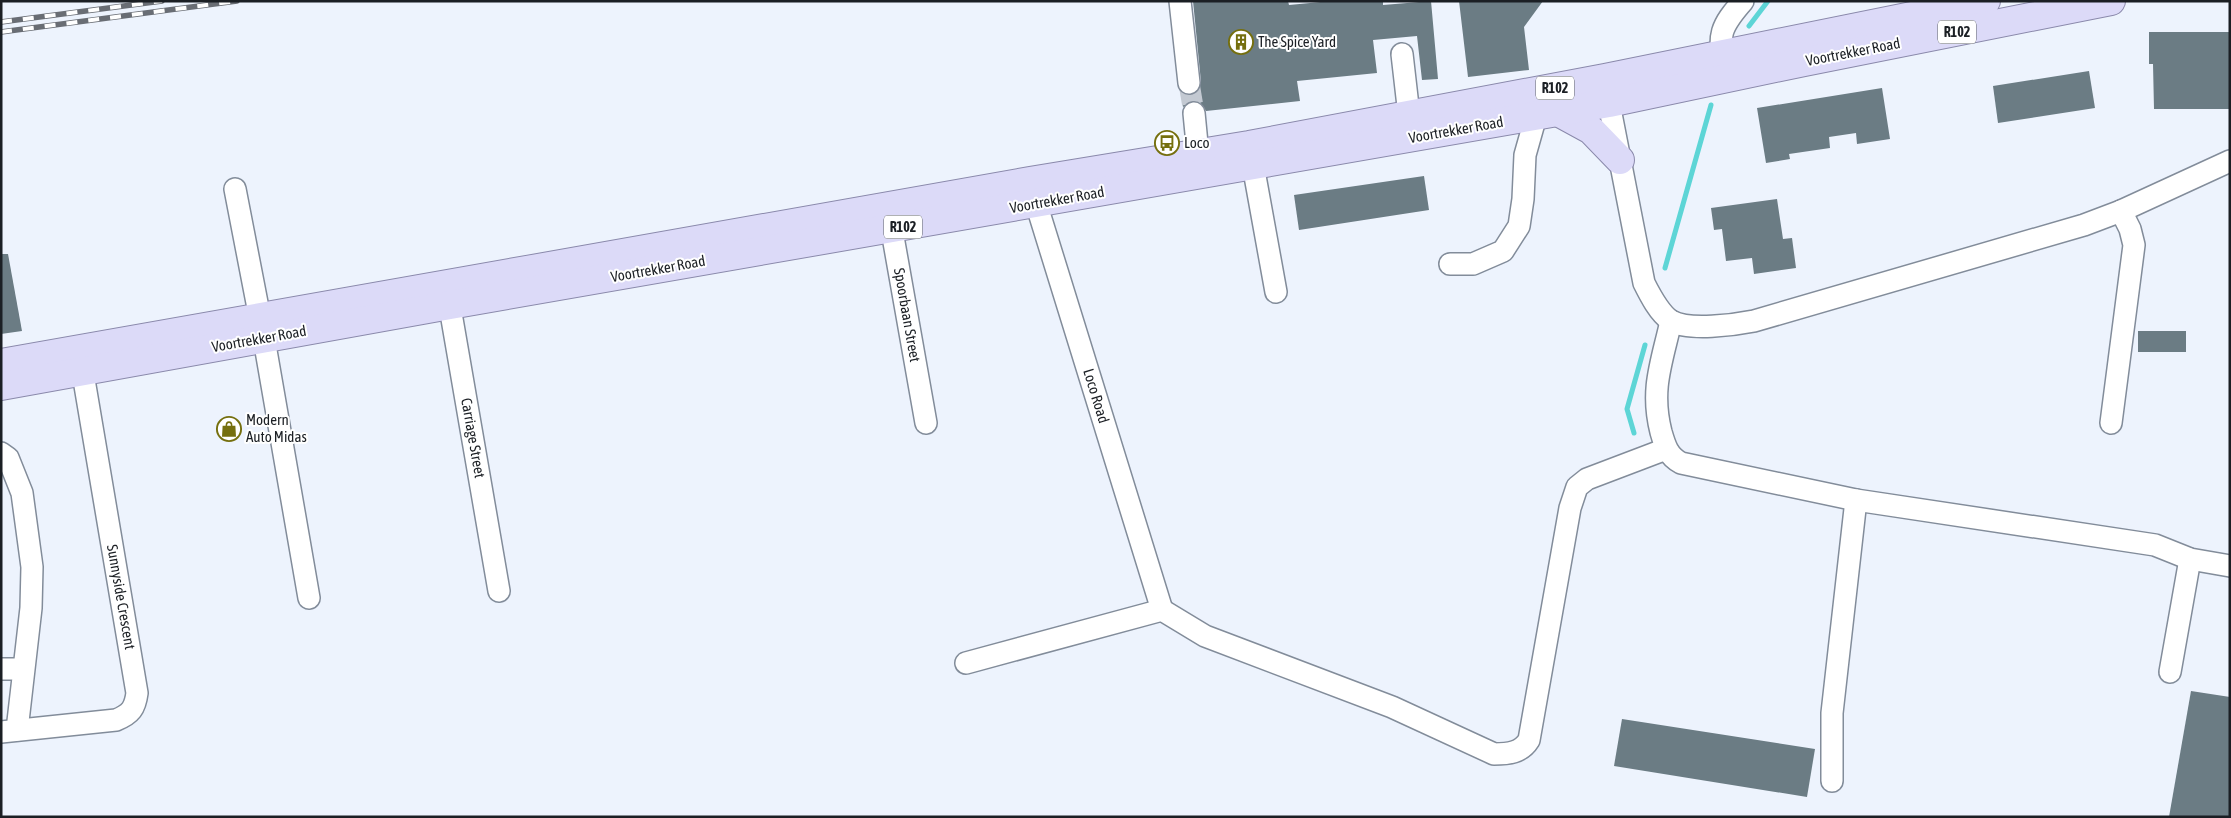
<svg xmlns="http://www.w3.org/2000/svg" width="2231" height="818" viewBox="0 0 2231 818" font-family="'Asap Condensed',sans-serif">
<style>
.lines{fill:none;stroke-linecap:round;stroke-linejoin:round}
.stream{stroke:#5dd5d6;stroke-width:5}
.building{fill:#6b7c84}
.minor-tunnel{stroke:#c3c9d2;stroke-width:21;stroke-dasharray:21 11;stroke-linecap:butt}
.minor-casing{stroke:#828c9a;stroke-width:24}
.major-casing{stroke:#8a89ab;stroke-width:30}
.minor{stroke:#fff;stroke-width:21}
.major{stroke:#dcdaf8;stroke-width:28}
.rail-casing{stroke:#696d74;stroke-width:5.5}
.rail{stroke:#fff;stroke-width:4;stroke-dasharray:11;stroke-linecap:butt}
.labels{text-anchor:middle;stroke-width:4;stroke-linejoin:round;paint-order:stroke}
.shield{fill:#fff;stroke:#5f6266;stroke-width:1}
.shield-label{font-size:14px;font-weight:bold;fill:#1b1f24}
.poi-label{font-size:15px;fill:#1b1f24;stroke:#fff;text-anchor:start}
.street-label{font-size:15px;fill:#1b1f24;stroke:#fff}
</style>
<rect width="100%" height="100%" fill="#edf3fd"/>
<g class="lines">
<g class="stream">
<polyline points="1749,26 1768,1"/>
<polyline points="1665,268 1711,105"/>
<polyline points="1634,433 1627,409 1645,345"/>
</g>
</g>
<g class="building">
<polygon points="1193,1 1288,1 1289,5 1331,1 1383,1 1383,5 1431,1 1438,79 1422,80 1417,36 1373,40 1377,73 1297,81 1300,101 1206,111 1200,102 1193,101 1183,107 1181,92 1190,95 1196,93 1201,82"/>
<polygon points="1459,1 1543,1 1524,27 1529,70 1468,77"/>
<polygon points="2149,32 2230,32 2230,109 2154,109 2153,64 2149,64"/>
<polygon points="2089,71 2095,108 1998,123 1993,86"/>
<polygon points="1882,88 1890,139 1857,144 1856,133 1829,137 1830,148 1789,154 1790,159 1766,163 1757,108"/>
<polygon points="1424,176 1429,210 1299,230 1294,195"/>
<polygon points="1777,199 1783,239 1792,238 1796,268 1754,274 1752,258 1726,261 1722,229 1714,230 1711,208"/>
<polygon points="1,254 8,254 22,331 1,334"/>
<rect x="2138" y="331" width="48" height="21"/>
<polygon points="2191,691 2230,697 2230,817 2169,817"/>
<polygon points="1622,719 1815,749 1807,797 1614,766"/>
</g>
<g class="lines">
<polyline class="minor-tunnel" points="1189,83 1194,113"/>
<defs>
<g id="minor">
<polyline points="1180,1 1189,83"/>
<polyline points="1402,54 1409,115"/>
<path d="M1724,69C1717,35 1721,26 1743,1"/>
<path d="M1606,88L1644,283C1650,295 1659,313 1671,321C1689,331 1734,325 1754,321L2084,225L2121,211L2230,161"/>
<polyline points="1194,113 1198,154"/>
<polyline points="1253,165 1276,292"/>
<polyline points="235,189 264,339 309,598"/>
<polyline points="1032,190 1162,610"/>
<polyline points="889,214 926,423"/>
<polyline points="1450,264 1473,264 1503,251 1519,226 1523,199 1525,155 1536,116"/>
<polyline points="447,290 499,591"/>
<path d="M1671,321C1662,362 1650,389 1661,432C1665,446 1668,456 1681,463L1856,500L2155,545L2190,559L2230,566"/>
<polyline points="2111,423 2134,245 2130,229 2121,211"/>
<polyline points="1,453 8,458 22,493 32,567 31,608 17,730"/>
<path d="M966,663L1162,610L1205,636L1392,707L1494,754C1508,754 1521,753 1529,740L1570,508L1577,487L1587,479L1666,449"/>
<polyline points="1,669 23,669"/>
<polyline points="2170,672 2190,559"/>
<path d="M1,732L116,720C131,714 135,708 137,693L80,356"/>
<polyline points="1832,781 1832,713 1856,500"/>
</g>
<g id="major">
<polyline points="1558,112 1591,130 1620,160"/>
<polyline points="1,363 1030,181 1249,145 1605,78 1986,1"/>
<polyline points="1,386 450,305 1609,103 1804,62 2111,1"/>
</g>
</defs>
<use href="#minor" class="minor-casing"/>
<use href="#major" class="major-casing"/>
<use href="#minor" class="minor"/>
<use href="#major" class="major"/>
<defs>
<g id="rail">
<polyline points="1,22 162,1"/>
<polyline points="1,32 237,1"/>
</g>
</defs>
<use href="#rail" class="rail-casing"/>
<use href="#rail" class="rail"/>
</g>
<defs>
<symbol id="building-ring" viewBox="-11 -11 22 22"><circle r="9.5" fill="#fff" stroke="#756f0e" stroke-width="1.5"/><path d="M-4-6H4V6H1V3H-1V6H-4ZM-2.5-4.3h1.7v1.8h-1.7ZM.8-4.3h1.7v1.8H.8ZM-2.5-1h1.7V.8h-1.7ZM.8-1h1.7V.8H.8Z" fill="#756f0e"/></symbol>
<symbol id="bus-ring" viewBox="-11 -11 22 22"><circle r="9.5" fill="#fff" stroke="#756f0e" stroke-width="1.5"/><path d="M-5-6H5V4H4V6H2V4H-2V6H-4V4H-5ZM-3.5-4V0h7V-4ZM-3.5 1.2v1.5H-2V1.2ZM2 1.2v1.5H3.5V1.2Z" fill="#756f0e"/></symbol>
<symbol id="shop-ring" viewBox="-11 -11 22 22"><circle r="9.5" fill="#fff" stroke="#756f0e" stroke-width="1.5"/><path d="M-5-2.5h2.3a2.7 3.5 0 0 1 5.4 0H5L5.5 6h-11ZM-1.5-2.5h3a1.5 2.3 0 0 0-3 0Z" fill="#756f0e"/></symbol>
</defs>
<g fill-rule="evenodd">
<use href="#building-ring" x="1227" y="28" width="28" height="28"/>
<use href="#bus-ring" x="1153" y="129" width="28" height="28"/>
<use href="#shop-ring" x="215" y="415" width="28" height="28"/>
</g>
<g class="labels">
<g class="shield">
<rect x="1938" y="20.5" width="38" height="23" rx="4"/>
<rect x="1536" y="76.5" width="38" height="23" rx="4"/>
<rect x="884" y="215.5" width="38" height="23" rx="4"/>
</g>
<g class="shield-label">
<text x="1957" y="37">R102</text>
<text x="1555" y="93">R102</text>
<text x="903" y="232">R102</text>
</g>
<g class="poi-label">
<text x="1258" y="47">The Spice Yard</text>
<text x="1184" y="148">Loco</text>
<text x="246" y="425">Modern<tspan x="246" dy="17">Auto Midas</tspan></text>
</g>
<g class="street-label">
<text transform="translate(1853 52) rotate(-11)" y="5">Voortrekker Road</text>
<text transform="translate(1456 130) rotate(-10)" y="5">Voortrekker Road</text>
<text transform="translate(1057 200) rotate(-10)" y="5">Voortrekker Road</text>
<text transform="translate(658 269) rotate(-10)" y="5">Voortrekker Road</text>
<text transform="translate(907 315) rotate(80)" y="5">Spoorbaan Street</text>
<text transform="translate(259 339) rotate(-10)" y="5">Voortrekker Road</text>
<text transform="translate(1096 396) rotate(73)" y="5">Loco Road</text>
<text transform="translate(473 438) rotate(80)" y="5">Carriage Street</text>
<text transform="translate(121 597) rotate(80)" y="5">Sunnyside Crescent</text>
</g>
</g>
<rect width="2231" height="818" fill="none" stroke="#1b1f24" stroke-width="5"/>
</svg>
